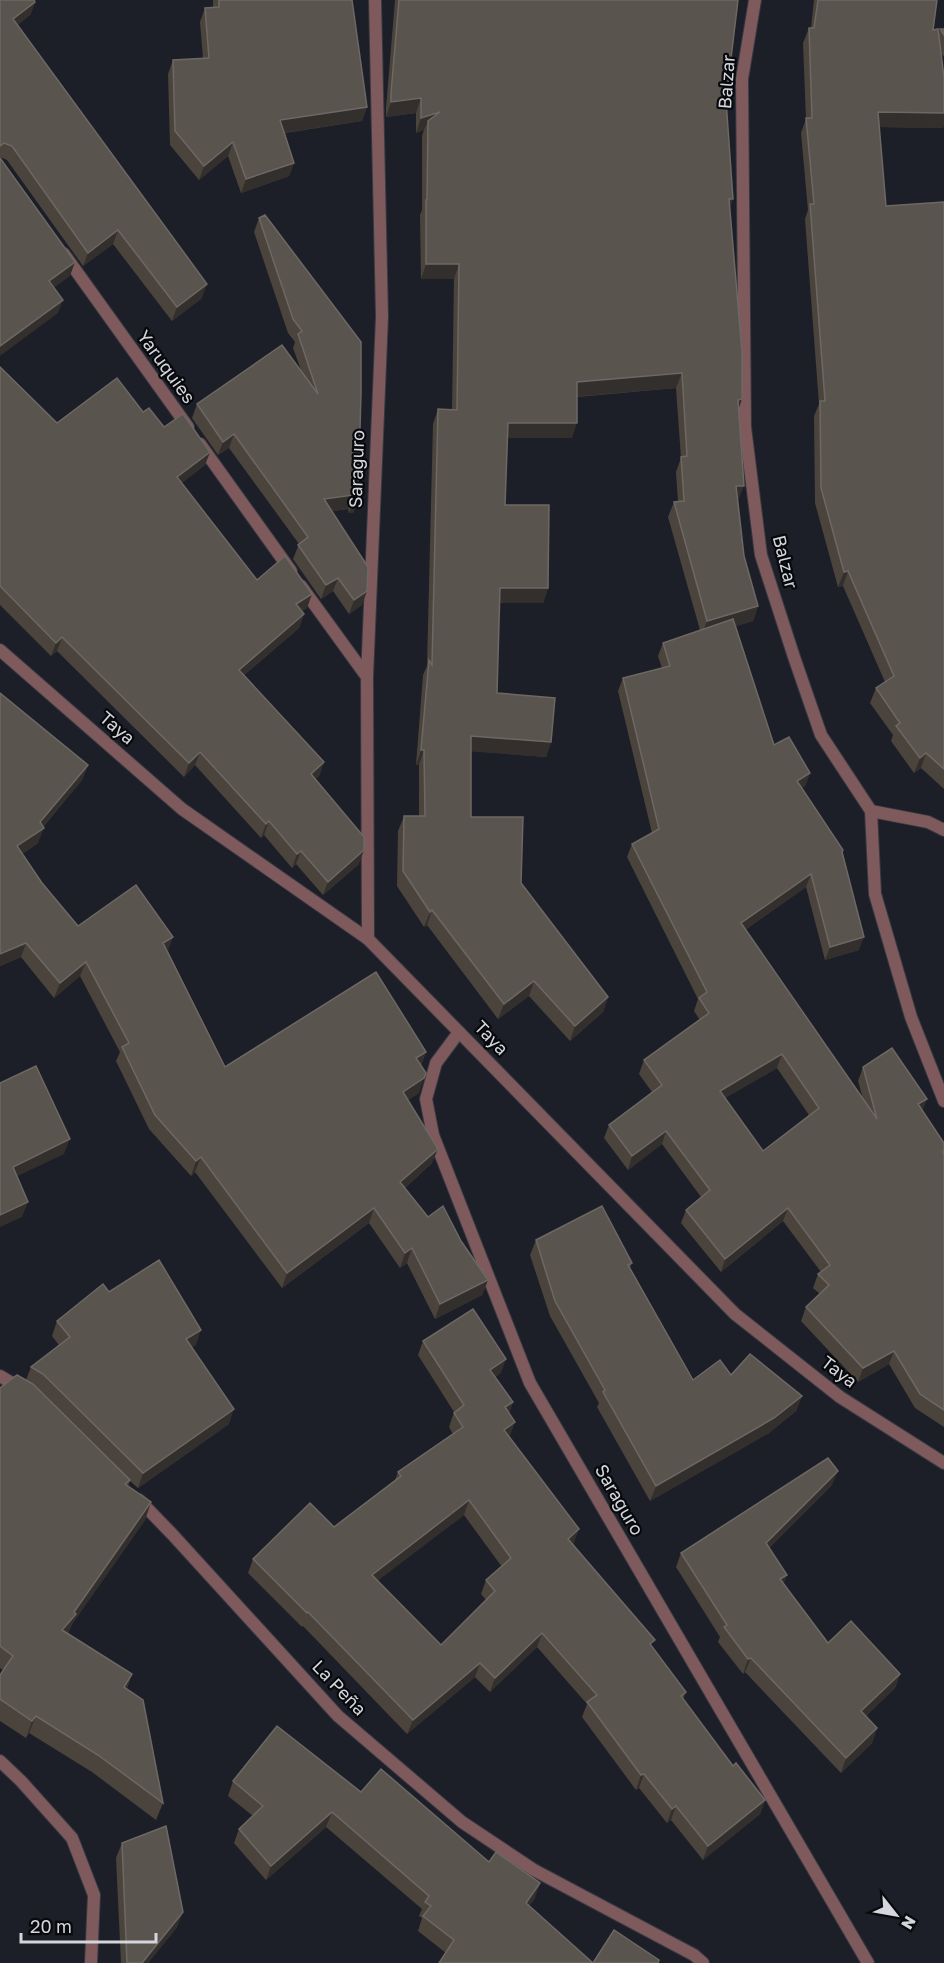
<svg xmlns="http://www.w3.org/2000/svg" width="944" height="1963" viewBox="0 0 944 1963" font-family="'Golos Text',sans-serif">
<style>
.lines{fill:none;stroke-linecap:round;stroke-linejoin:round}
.street-casing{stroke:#373941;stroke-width:14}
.street{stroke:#7e5a5c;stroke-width:12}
.wall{fill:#4b443d;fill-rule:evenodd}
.shaded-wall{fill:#332f2d}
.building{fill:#5a544e;stroke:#6d6864;stroke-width:1.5;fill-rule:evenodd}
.labels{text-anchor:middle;stroke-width:4.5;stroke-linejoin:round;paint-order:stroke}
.street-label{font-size:18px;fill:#d4d6dc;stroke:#08090d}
</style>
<rect width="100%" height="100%" fill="#1d1f28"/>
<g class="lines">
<defs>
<g id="street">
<polyline points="755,0 742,79 745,427 761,555 794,657 821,735 871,811 875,894 911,1017 944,1101"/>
<polyline points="64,254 188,427"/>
<polyline points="200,444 291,571"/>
<polyline points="301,586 367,677"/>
<polyline points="0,650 182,809 368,939 735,1314 840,1397 944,1463"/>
<polyline points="871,811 928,822 944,830"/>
<polyline points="368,939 367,677 382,317 375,0"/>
<polyline points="459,1032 436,1063 426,1099 433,1135 530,1383 868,1963"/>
<polyline points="0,1376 22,1389"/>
<polyline points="139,1500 172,1534 338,1716 462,1822 534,1870 694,1955 703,1963"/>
<polyline points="0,1761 21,1781 72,1838 94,1895 91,1963"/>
</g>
</defs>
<use href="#street" class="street-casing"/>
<use href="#street" class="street"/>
</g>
<g class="wall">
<polygon points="0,0 35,2 30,15 17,25 202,298 172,321 113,244 83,266 7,160 0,157"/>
<polygon points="213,0 352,0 367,107 362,121 285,133 294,163 289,176 241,193 228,156 199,180 170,145 168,74 173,60 203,58 200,22 205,8 213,8"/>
<path d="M395,0H738L726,100L729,210L739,409L738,501L744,556L758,606L753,621L736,626L774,745L810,773L805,786L802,788L843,850L842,854L859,950L825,960L806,887L745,930L863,1099L858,1081L863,1067L922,1110L944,1143V1427L915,1408L889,1364L858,1382L801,1321L806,1307L820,1294L813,1288L818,1274L821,1272L783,1221L721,1272L681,1223L686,1210L701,1197L662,1144L628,1170L604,1138L609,1125L652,1092L639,1074L644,1060L700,1020L694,1011L698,999L627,857L632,844L652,833L618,691L623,678L662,668L658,656L663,643L700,630L668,517L674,502H678L676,472L681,458L676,388L577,397L572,438H507L505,505L548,588L543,603H499L497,693L551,742L546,757L471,751V817L608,997L603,1012L570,1041L529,996L498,1019L427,925L424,927L397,886L398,831L404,816H419V765H416L423,675L427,666L433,424L438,409L452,410L454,279H421L420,215L422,210V136L424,130L416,133V113L386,117V108ZM777,1068L809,1115L763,1151L725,1098Z"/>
<polygon points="814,0 937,0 933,30 938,34 940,29 944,29 944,57 941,53 943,128 879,127 886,206 944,202 944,789 921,768 914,773 891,741 893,735 870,703 876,688 885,682 843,586 838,587 815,503 814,416 819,404 805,219 808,210 801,133 806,119 803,43 809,28 811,28"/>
<polygon points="265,215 358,499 353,513 349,513 348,509 332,511 362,605 349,614 333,591 321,599 293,559 299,544 229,448 218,455 192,418 197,404 301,370 293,348 295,342 288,333 254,232 259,218"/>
<polygon points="0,367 57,423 143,412 164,427 210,452 205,465 181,483 257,580 307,608 302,611 304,614 299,628 244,675 324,762 319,776 315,779 359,864 323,895 296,864 292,868 264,835 261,838 195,765 184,777 57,651 51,656 0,605"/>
<polygon points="0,693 88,765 82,780 43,827 38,843 22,854 42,883 78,926 168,951 225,1067 426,1052 421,1065 419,1093 408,1100 432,1163 405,1188 428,1217 461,1241 488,1280 482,1295 435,1319 407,1263 400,1268 369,1223 282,1288 195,1172 191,1176 149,1129 116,1061 120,1052 80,976 54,998 21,957 0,966"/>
<polygon points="536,1240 632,1263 630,1268 693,1380 731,1375 802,1396 796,1411 769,1433 650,1501 597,1407 599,1403 550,1316 530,1255"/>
<polygon points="109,1292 196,1345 192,1347 229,1424 138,1488 130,1481 128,1486 151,1502 145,1520 72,1624 68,1633 132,1674 127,1688 163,1803 156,1820 92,1772 29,1733 26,1738 0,1721 0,1675 3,1670 0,1668 0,1388 26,1380 31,1367 59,1345 52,1336 57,1321"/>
<path d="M423,1341L501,1373L495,1377L513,1402L509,1413L510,1436H509L574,1543L573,1544L686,1692L683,1699L733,1766L765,1800L760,1814L703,1860L671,1820L667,1823L639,1788L636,1790L582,1717L587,1704L537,1647L490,1692L475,1677L407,1734L303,1626L302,1627L248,1573L253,1559L334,1527L395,1480L398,1472L453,1434L449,1427L454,1412L418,1355ZM464,1515L502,1567L486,1580L481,1594L486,1600L441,1645L377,1580Z"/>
<polygon points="832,1485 769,1548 783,1584 828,1643 900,1674 895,1688 866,1716 877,1728 872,1743 841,1773 745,1672 743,1674 718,1642 720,1637 676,1567 681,1553"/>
<polygon points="233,1781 361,1792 489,1862 535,1898 529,1906 593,1963 659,1960 658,1963 439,1963 446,1953 418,1931 422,1918 419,1916 422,1909 326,1827 266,1880 234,1843 239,1829 253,1816 228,1796"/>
<polygon points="122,1843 177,1927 148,1963 121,1963 116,1858"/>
</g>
<g class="shaded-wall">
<polygon points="35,2 30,15 8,33 13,19"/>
<polygon points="421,98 416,113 386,117 391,102"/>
<polygon points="367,107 362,121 275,134 280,120"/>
<polygon points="440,112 428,121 424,130 416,133 421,118"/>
<polygon points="878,112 944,113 944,126 943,128 873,127"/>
<polygon points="233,142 228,156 199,180 204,166"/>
<polygon points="294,163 289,176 241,193 246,179"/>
<polygon points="729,199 733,199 728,214"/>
<polygon points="118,230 113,244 83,266 88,253"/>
<polygon points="75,262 70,276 44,295 49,281"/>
<polygon points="426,264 459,264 454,279 421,279"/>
<polygon points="207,284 202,298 172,321 177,307"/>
<polygon points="63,300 58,313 0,356 0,346"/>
<polygon points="682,373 676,388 571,397 577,382"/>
<polygon points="742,399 737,414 738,400"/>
<polygon points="508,423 577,423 572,438 502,438"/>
<polygon points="234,434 229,448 218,455 223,442"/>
<polygon points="210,452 205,465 172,491 177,477"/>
<polygon points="736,486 744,486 738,501"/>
<polygon points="353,495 348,509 319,513 324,499"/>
<polygon points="354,499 358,499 353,513 349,513"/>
<polygon points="848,571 843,586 838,587 844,572"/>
<polygon points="338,578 333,591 321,599 326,585"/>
<polygon points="500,588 548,588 543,603 494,603"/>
<polygon points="367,591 362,605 349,614 354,600"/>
<polygon points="312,594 307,608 291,618 296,604"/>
<polygon points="758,606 753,621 701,636 707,621"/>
<polygon points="304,614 299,628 234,683 239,670"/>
<polygon points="62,637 57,651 51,656 56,643"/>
<polygon points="471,736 551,742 546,757 466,751"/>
<polygon points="421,750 424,750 419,765 416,765"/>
<polygon points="200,752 195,765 184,777 189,763"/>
<polygon points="926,753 921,768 914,773 920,758"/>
<polygon points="324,762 319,776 306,788 311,774"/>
<polygon points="88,765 82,780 39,831 44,828 38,843 12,861 17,846 40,822"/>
<polygon points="810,773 805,786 792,794 797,781"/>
<polygon points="269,821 264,835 261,838 266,824"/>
<polygon points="364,850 359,864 323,895 328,882"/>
<polygon points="301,851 296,864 292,868 297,854"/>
<polygon points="811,874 806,887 736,936 741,923"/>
<polygon points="432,910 427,925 424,927 430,912"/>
<polygon points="173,937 168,951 163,943"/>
<polygon points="864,937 859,950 825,960 830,947"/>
<polygon points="26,943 21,957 0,966 0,954"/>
<polygon points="86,962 80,976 54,998 60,983"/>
<polygon points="534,981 529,996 498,1019 504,1004"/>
<polygon points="608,997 603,1012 570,1041 575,1026"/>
<polygon points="426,1052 420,1066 416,1058"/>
<polygon points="782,1054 777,1068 715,1104 720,1091"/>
<polygon points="424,1078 419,1093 397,1107 403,1092"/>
<polygon points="927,1099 922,1112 918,1104"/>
<polygon points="666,1131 662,1144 628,1170 632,1156"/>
<polygon points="70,1139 64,1154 7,1181 13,1167"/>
<polygon points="438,1149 432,1163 395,1197 400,1182"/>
<polygon points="201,1157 195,1172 191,1176 196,1161"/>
<polygon points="28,1202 22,1217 0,1227 0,1215"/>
<polygon points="374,1208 369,1223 282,1288 287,1273"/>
<polygon points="788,1208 783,1221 721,1272 725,1259"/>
<polygon points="412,1248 407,1263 400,1268 405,1253"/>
<polygon points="488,1280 482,1295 435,1319 440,1304"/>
<polygon points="201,1330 196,1345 181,1354 186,1339"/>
<polygon points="894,1351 889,1364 858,1382 863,1368"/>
<polygon points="506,1359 501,1373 485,1384 490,1370"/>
<polygon points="802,1396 796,1411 769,1433 650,1501 656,1486"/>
<polygon points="513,1402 508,1416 505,1407"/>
<polygon points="234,1409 229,1424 138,1488 143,1473"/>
<polygon points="515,1422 510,1436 499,1444 504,1430"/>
<polygon points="838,1471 832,1485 760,1557 766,1543"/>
<polygon points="469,1500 464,1515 367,1589 372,1575"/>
<polygon points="151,1502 145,1520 72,1624 69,1631 56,1647 62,1630"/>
<polygon points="579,1529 574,1543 563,1553 568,1539"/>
<polygon points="787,1575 781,1590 780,1579"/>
<polygon points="542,1633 537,1647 490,1692 495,1678"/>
<polygon points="751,1658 745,1672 743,1674 748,1659"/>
<polygon points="480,1663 475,1677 407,1734 413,1720"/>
<polygon points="132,1674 125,1692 124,1687"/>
<polygon points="900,1674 895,1688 856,1726 861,1711"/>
<polygon points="36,1716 29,1733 26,1738 32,1721"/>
<polygon points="877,1728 872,1743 841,1773 846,1758"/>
<polygon points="644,1774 639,1788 636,1790 641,1775"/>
<polygon points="765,1800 760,1814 703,1860 708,1846"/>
<polygon points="676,1806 671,1820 667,1823 672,1809"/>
<polygon points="332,1812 326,1827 266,1880 271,1866"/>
<polygon points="540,1883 535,1898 521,1918 526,1903"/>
<polygon points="183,1912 177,1927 148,1963 142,1963"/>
</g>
<g class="building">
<polygon points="0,0 34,0 35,2 13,19 207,284 177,307 118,230 88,253 12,146 4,143 0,146"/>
<polygon points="219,0 352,0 367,107 280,120 294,163 246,179 233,142 204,166 175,131 173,60 209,58 205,8 219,7"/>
<polygon points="399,0 738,0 726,100 733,199 729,199 742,352 742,399 738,400 744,486 736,486 744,556 758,606 707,621 674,502 684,501 681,457 687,456 682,373 577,382 577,423 508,423 505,505 549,505 548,588 500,588 497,693 555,698 551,742 471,736 471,817 523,817 521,883 608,997 575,1026 534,981 504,1004 432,910 430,912 403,871 404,816 425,816 424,750 421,750 429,660 432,665 438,409 457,410 459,264 426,264 426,200 427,200 428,121 440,112 421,118 421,98 391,102 391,93"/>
<polygon points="818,0 937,0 933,30 938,29 944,77 944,113 878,112 886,206 944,202 944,769 926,753 920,758 896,726 900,723 876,688 894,676 848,571 844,572 821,488 820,401 825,401 810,204 814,204 806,118 812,118 809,28 814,28"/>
<polygon points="940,29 944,29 944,35"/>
<polygon points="0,158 75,262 49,281 63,300 0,346"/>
<polygon points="265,215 361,342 361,393 358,499 354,499 353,495 324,499 368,567 367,591 354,600 338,578 326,585 298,545 308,537 234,434 223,442 197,404 282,345 318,394 298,334 302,331 293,319 259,218"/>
<polygon points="0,367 57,423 117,378 143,412 149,408 164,427 183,414 210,452 177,477 257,580 285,556 312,594 296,604 304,614 239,670 324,762 311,774 364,837 364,850 328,882 301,851 297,854 269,821 266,824 200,752 189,763 62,637 56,643 0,586"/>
<path d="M733,619L774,745L789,737L810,773L797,781L843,850L842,852L864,937L830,947L811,874L741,923L877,1119L863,1067L892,1048L927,1099L918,1104L944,1143V1152H943L944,1154V1410L920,1394L894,1351L863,1368L806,1307L829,1285L818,1274L830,1265L788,1208L725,1259L686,1210L710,1190L666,1131L632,1156L609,1125L662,1085L644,1060L709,1013L699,998L707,992L632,844L659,829L623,678L670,666L663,643ZM782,1054L819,1108L763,1151L720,1091Z"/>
<polygon points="0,693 88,765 40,822 44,828 17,846 42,883 78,926 136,885 173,937 163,943 225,1067 376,972 426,1052 416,1058 426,1073 424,1078 403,1092 438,1149 400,1182 428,1217 443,1206 461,1241 488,1280 440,1304 412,1248 405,1253 374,1208 287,1273 201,1157 196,1161 155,1115 122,1047 129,1043 86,962 60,983 26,943 0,954"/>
<polygon points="36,1066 70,1139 13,1167 28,1202 0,1215 0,1083"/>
<polygon points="602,1206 632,1263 628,1265 693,1380 720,1360 731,1375 750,1354 802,1396 774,1418 656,1486 603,1392 605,1390 555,1301 536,1240"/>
<polygon points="159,1260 201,1330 186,1339 234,1409 143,1473 43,1374 31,1367 70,1337 57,1321 103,1284 109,1292"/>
<path d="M473,1309L506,1359L490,1370L513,1402L505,1407L515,1422L504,1430L579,1529L568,1539L655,1640L650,1644L686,1692L681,1696L733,1766L736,1763L765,1800L708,1846L676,1806L672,1809L644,1774L641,1775L587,1702L597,1695L542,1633L495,1678L480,1663L413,1720L308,1612L307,1613L253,1559L310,1503L334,1527L401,1476L398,1472L463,1427L454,1413L464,1405L423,1341ZM469,1500L511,1558L486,1580L495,1591L441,1645L372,1575Z"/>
<polygon points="17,1375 33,1384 130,1480 125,1484 151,1502 74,1612 76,1614 62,1630 132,1674 124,1687 143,1700 163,1803 98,1755 36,1716 32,1721 0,1699 0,1675 13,1656 0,1646 0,1388"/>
<polygon points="828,1458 838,1471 766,1543 787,1575 780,1579 828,1643 851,1621 900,1674 861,1711 877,1728 846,1758 751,1658 748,1659 724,1627 727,1625 681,1553"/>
<polygon points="277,1726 361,1792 381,1769 489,1862 496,1852 540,1883 526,1903 593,1963 614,1930 659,1960 658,1963 439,1963 454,1940 423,1916 431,1906 425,1902 429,1896 332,1812 271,1866 239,1829 263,1806 233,1781"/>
<polygon points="166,1826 183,1912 142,1963 127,1963 122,1843"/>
</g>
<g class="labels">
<g class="street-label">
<text transform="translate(727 82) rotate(-86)" y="6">Balzar</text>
<text transform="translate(166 367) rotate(54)" y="6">Yaruquies</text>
<text transform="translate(357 469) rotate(-88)" y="6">Saraguro</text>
<text transform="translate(785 562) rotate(76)" y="6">Balzar</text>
<text transform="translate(117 728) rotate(41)" y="6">Taya</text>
<text transform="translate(491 1038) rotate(46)" y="6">Taya</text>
<text transform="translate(839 1372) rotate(37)" y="6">Taya</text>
<text transform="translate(619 1500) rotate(60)" y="6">Saraguro</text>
<text transform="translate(339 1688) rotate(46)" y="6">La Peña</text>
</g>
</g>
<g transform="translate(896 1915) rotate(121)" stroke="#08090d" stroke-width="4.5" paint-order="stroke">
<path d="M0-4.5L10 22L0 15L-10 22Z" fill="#d4d6dc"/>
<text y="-9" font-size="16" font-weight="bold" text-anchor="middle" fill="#d4d6dc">N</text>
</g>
<path d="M21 1933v9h135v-9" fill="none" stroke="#d4d6dc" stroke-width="3"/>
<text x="30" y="1933" font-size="18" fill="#d4d6dc" stroke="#08090d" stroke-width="4.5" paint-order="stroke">20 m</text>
</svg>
